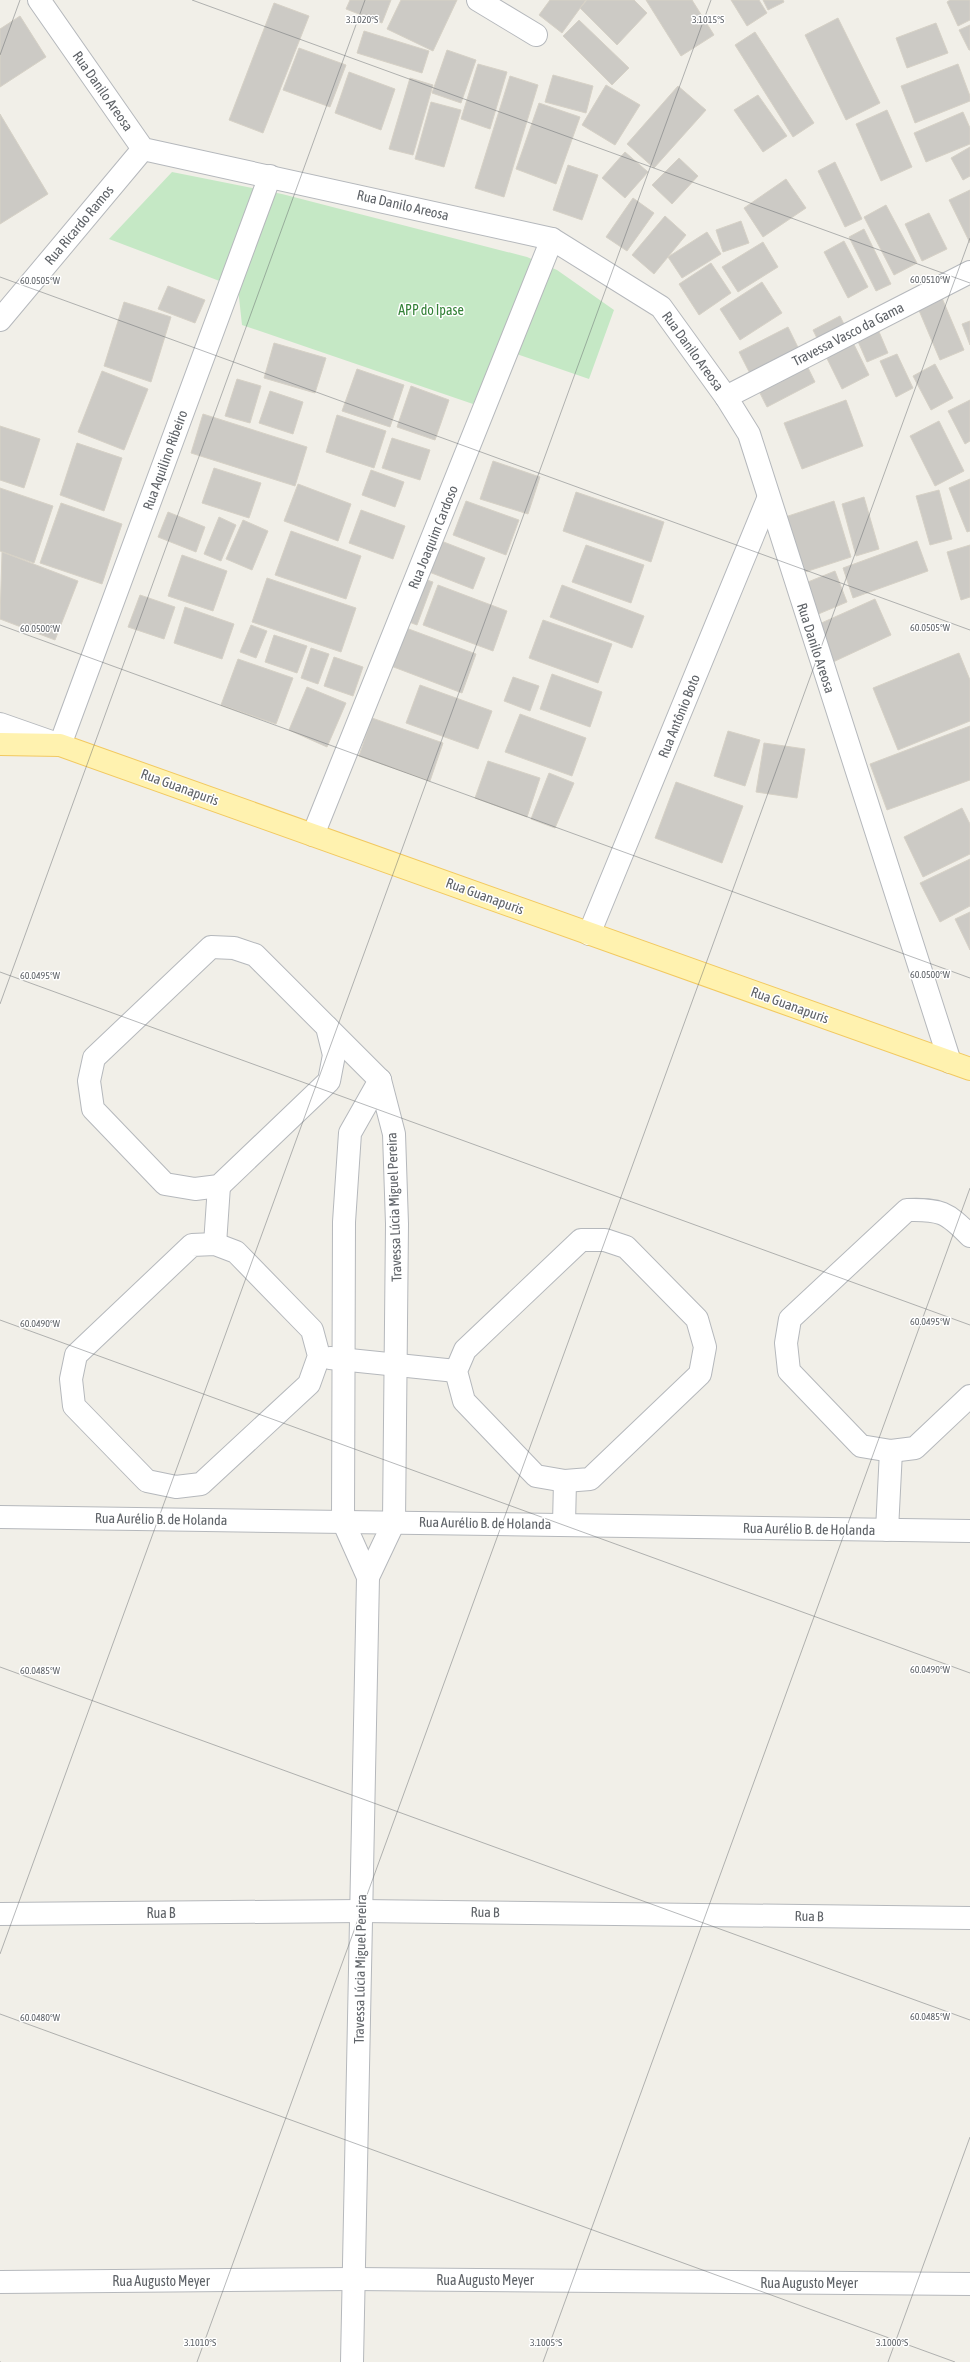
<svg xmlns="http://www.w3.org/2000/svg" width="970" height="2362" viewBox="0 0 970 2362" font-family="'Asap Condensed',sans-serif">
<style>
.green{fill:#c5e8c5}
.building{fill:#cccac5;stroke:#d6d1c6}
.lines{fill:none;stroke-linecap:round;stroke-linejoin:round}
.minor-casing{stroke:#b5b8bc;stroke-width:24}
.major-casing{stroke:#f2c960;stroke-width:24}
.minor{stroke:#fff;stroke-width:22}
.major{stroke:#fff2af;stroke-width:22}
.ticks{fill:none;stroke:#5f6368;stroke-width:1;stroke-opacity:0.45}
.labels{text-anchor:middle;stroke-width:3;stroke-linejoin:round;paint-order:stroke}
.street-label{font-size:14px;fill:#5f6368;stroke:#fff}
.park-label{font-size:14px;fill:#348238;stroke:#fff}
.ticks-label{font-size:10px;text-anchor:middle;fill:#5f6368;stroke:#fff;stroke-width:3;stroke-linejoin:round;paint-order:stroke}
</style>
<rect width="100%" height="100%" fill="#f1efe8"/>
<polygon class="green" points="172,172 282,194 527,257 557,270 614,310 589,379 499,348 473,404 242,325 238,288 109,239"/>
<g class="building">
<polygon points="350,0 391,0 382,23 346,9"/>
<polygon points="401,0 457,0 433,51 387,29"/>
<polygon points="550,0 586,0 562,33 539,15"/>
<polygon points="587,0 634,0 647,13 617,45 580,8"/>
<polygon points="646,0 692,0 714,35 681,56"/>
<polygon points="731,0 759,0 767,13 747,26"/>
<polygon points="763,0 783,0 784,2 768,10"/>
<polygon points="950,0 970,0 970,20 958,26 947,2"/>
<polygon points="274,3 309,16 263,133 229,120"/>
<polygon points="20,16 46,57 0,87 0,29"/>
<polygon points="838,18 880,103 846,120 805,35"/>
<polygon points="579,20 629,68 612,85 563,36"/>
<polygon points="936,23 948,53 907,68 896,38"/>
<polygon points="970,25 970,50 969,50 959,30"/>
<polygon points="364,31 429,51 422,73 357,53"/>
<polygon points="755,32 814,123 793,137 735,45"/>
<polygon points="299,48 346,65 330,107 283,90"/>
<polygon points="447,50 476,60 461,103 432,93"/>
<polygon points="478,64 507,72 490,129 461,119"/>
<polygon points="958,64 970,96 970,101 915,123 901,86"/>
<polygon points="349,72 395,89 381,130 335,113"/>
<polygon points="553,75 593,86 586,113 545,102"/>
<polygon points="510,76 538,85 504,197 475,188"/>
<polygon points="410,78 433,85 413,155 389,149"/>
<polygon points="606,85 640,105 615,145 582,125"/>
<polygon points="678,86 706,110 654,168 627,144"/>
<polygon points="758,95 787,136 763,152 734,110"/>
<polygon points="431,102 461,110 444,167 415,159"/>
<polygon points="539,103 580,117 556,184 516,169"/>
<polygon points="887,110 912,167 881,181 856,124"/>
<polygon points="963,112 970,128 970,144 926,162 914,133"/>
<polygon points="0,114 48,194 0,224"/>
<polygon points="970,147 970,176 963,180 951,158"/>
<polygon points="625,152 648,172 625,198 602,178"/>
<polygon points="679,158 698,176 672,204 652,185"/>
<polygon points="835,162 862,219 845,227 818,171"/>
<polygon points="568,165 598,175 582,220 553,210"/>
<polygon points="786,179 806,208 763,237 744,208"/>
<polygon points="970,190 970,243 949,200"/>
<polygon points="633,198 654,213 627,251 606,237"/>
<polygon points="886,205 917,263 894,275 864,217"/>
<polygon points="929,213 947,249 922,261 905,224"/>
<polygon points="665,216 686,235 654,274 632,255"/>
<polygon points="741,221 749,243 723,252 716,230"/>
<polygon points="864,229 891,284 876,291 849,237"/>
<polygon points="707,232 721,254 682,278 668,257"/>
<polygon points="844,241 868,287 848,298 824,252"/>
<polygon points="763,242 778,267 738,292 722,267"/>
<polygon points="711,263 731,293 699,315 679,284"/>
<polygon points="762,282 782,313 740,340 720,309"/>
<polygon points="168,286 205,300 195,323 158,309"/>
<polygon points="942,298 964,350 940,360 918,308"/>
<polygon points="124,302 171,317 151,382 104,366"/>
<polygon points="871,313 888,353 867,362 850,323"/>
<polygon points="840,316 869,375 842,389 813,330"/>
<polygon points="970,321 970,345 962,324"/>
<polygon points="788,327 815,382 767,407 739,352"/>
<polygon points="274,343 326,358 315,393 264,378"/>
<polygon points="897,354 913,388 896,397 880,361"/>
<polygon points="935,364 953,398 931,410 913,376"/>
<polygon points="357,369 404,385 390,427 342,411"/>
<polygon points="102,371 148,389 124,450 78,432"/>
<polygon points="237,379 261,386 250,423 225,416"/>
<polygon points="411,386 449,400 435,440 397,427"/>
<polygon points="270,391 303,402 293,434 259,423"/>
<polygon points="846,400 863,446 802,469 784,423"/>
<polygon points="970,400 970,441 965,444 948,411"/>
<polygon points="203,414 307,447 295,486 191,453"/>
<polygon points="337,415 386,431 374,468 326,452"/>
<polygon points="939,421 964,471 935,486 910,436"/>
<polygon points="0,426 40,439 24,488 0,480"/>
<polygon points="392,438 430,450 420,480 382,468"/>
<polygon points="77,443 122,458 104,511 60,495"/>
<polygon points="493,461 540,477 528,514 480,499"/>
<polygon points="214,468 261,483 249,518 202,503"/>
<polygon points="371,470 404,482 395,507 362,495"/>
<polygon points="970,479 970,531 967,532 949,488"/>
<polygon points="298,484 351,504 338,541 284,521"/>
<polygon points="0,488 53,506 34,563 0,551"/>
<polygon points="939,490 952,539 930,545 916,496"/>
<polygon points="576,492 664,522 651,562 563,531"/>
<polygon points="864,497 879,549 856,556 842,504"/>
<polygon points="466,501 519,520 506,555 453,535"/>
<polygon points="834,501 851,557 799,574 782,518"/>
<polygon points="61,503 122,524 102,584 40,563"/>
<polygon points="361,510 405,526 393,559 349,543"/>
<polygon points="168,512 205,527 196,552 158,537"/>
<polygon points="219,517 236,525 221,561 204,554"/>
<polygon points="243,520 268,531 252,570 226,559"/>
<polygon points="291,531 361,556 346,599 275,575"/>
<polygon points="436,539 485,558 473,589 424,570"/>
<polygon points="917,541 928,571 853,598 843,568"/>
<polygon points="586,545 644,565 631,603 572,582"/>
<polygon points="970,545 970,597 961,600 947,552"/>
<polygon points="2,552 78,581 55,640 0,619"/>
<polygon points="182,555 227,571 213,611 168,596"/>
<polygon points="835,571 847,602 816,615 803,584"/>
<polygon points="267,578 356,608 341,652 252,622"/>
<polygon points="421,578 433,582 417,625 404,620"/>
<polygon points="438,585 507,611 493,651 423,625"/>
<polygon points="562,585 644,616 632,648 550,617"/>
<polygon points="140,595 175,607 164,639 128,627"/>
<polygon points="875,599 891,635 833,662 817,625"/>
<polygon points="185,607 234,624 222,659 174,643"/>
<polygon points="543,620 612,644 598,683 529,658"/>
<polygon points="251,625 267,631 256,658 240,652"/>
<polygon points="406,628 476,654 462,693 391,666"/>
<polygon points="274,635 307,646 297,673 265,662"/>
<polygon points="311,648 329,654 318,684 301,678"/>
<polygon points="959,653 970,680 970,721 898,750 873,688"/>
<polygon points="334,657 363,667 353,696 324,686"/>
<polygon points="238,659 293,678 276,724 221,705"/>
<polygon points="552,674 602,692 590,727 540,709"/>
<polygon points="513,677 539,686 530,711 504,701"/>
<polygon points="420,685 492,711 478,749 406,723"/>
<polygon points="307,687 346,703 327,747 289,730"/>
<polygon points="520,714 586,738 572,776 505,752"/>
<polygon points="372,718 443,743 430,781 359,756"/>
<polygon points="970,726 970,780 887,810 870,764"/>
<polygon points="728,731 760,740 745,786 714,776"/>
<polygon points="764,743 805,749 797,798 756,792"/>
<polygon points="488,761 540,778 527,817 475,798"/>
<polygon points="549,773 574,783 555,828 531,819"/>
<polygon points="676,782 743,806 722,863 655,838"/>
<polygon points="962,808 970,824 970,854 923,877 904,837"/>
<polygon points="970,859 970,906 940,922 920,883"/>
<polygon points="970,912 970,950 955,919"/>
</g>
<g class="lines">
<defs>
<g id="minor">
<polyline points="39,0 143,149 552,239 661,307 726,397 749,434 950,1062"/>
<polyline points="478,0 536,35"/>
<polyline points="0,320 143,149"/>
<polyline points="726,397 970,272"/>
<polyline points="0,724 60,745 270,176"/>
<polyline points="313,835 552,239"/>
<polyline points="589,934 768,499"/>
<polygon points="211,947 234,948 255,955 327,1027 334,1055 329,1081 219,1186 195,1189 165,1184 93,1109 89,1081 94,1058"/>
<polyline points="327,1027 380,1080"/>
<path d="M970,1236C947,1212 940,1209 907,1210L790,1319L786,1343L789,1371L861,1446L891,1451L915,1448L970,1396"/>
<polygon points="581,1240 605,1240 626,1247 697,1319 705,1347 700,1374 590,1479 565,1481 536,1476 464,1401 456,1371 465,1350"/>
<polygon points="215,1244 236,1252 312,1330 319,1356 309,1384 201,1484 176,1487 147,1481 74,1406 71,1379 76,1355 192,1245"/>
<polyline points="215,1244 219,1186"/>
<polyline points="330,1358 456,1371"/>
<polyline points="0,1517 970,1531"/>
<polyline points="564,1524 565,1481"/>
<polyline points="887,1530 891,1451"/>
<polyline points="368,1577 394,1522 397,1224 394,1134 380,1080"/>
<polyline points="0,1914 361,1911 970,1918"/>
<polyline points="0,2282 352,2279 970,2284"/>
<polyline points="352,2362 368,1577 343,1521 344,1222 350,1133 380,1080"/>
</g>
<polyline id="major" points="0,744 60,745 970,1069"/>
</defs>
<use href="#minor" class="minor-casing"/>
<use href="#major" class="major-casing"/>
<use href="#minor" class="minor"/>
<use href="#major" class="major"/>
</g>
<path class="ticks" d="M192,0L970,283M0,55L20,0M0,277L970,630M0,625L970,978M0,972L970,1325M0,1004L365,0M0,1320L970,1673M0,1667L970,2020M0,1954L711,0M0,2014L955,2362M0,2362H1M197,2362L970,238M543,2362L970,1188M888,2362L970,2137"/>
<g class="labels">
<g class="street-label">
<text transform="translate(103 91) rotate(55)" y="5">Rua Danilo Areosa</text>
<text transform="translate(403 205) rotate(13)" y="5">Rua Danilo Areosa</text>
<text transform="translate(79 225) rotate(-50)" y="5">Rua Ricardo Ramos</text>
<text transform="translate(848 334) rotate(-27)" y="5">Travessa Vasco da Gama</text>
<text transform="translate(693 351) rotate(54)" y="5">Rua Danilo Areosa</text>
<text transform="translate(165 460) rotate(-70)" y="5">Rua Aquilino Ribeiro</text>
<text transform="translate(433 537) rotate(-68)" y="5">Rua Joaquim Cardoso</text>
<text transform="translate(816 648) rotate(72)" y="5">Rua Danilo Areosa</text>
<text transform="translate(679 716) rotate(-68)" y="5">Rua Antônio Boto</text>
<text transform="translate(180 787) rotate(20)" y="5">Rua Guanapuris</text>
<text transform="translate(485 896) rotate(20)" y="5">Rua Guanapuris</text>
<text transform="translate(790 1005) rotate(20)" y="5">Rua Guanapuris</text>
<text transform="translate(394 1207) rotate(-92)" y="5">Travessa Lúcia Miguel Pereira</text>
<text transform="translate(161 1519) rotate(1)" y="5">Rua Aurélio B. de Holanda</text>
<text transform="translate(485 1523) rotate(1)" y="5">Rua Aurélio B. de Holanda</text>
<text transform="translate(809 1529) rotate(1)" y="5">Rua Aurélio B. de Holanda</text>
<text transform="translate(485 1912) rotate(1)" y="5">Rua B</text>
<text x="161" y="1918">Rua B</text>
<text transform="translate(809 1916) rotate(1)" y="5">Rua B</text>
<text transform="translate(360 1969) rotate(-89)" y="5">Travessa Lúcia Miguel Pereira</text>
<text x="485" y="2285">Rua Augusto Meyer</text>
<text x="161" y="2286">Rua Augusto Meyer</text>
<text x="809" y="2288">Rua Augusto Meyer</text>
</g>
<g class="park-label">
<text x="431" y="315">APP do Ipase</text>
</g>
</g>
<g class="ticks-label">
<text x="708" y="23">3.1015°S</text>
<text x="362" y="23">3.1020°S</text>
<text x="930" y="283">60.0510°W</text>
<text x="40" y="284">60.0505°W</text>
<text x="930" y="631">60.0505°W</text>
<text x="40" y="632">60.0500°W</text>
<text x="930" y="978">60.0500°W</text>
<text x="40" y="979">60.0495°W</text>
<text x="930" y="1325">60.0495°W</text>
<text x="40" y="1327">60.0490°W</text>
<text x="930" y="1673">60.0490°W</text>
<text x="40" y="1674">60.0485°W</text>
<text x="930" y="2020">60.0485°W</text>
<text x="40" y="2021">60.0480°W</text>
<text x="200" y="2346">3.1010°S</text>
<text x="546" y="2346">3.1005°S</text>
<text x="892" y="2346">3.1000°S</text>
</g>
</svg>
